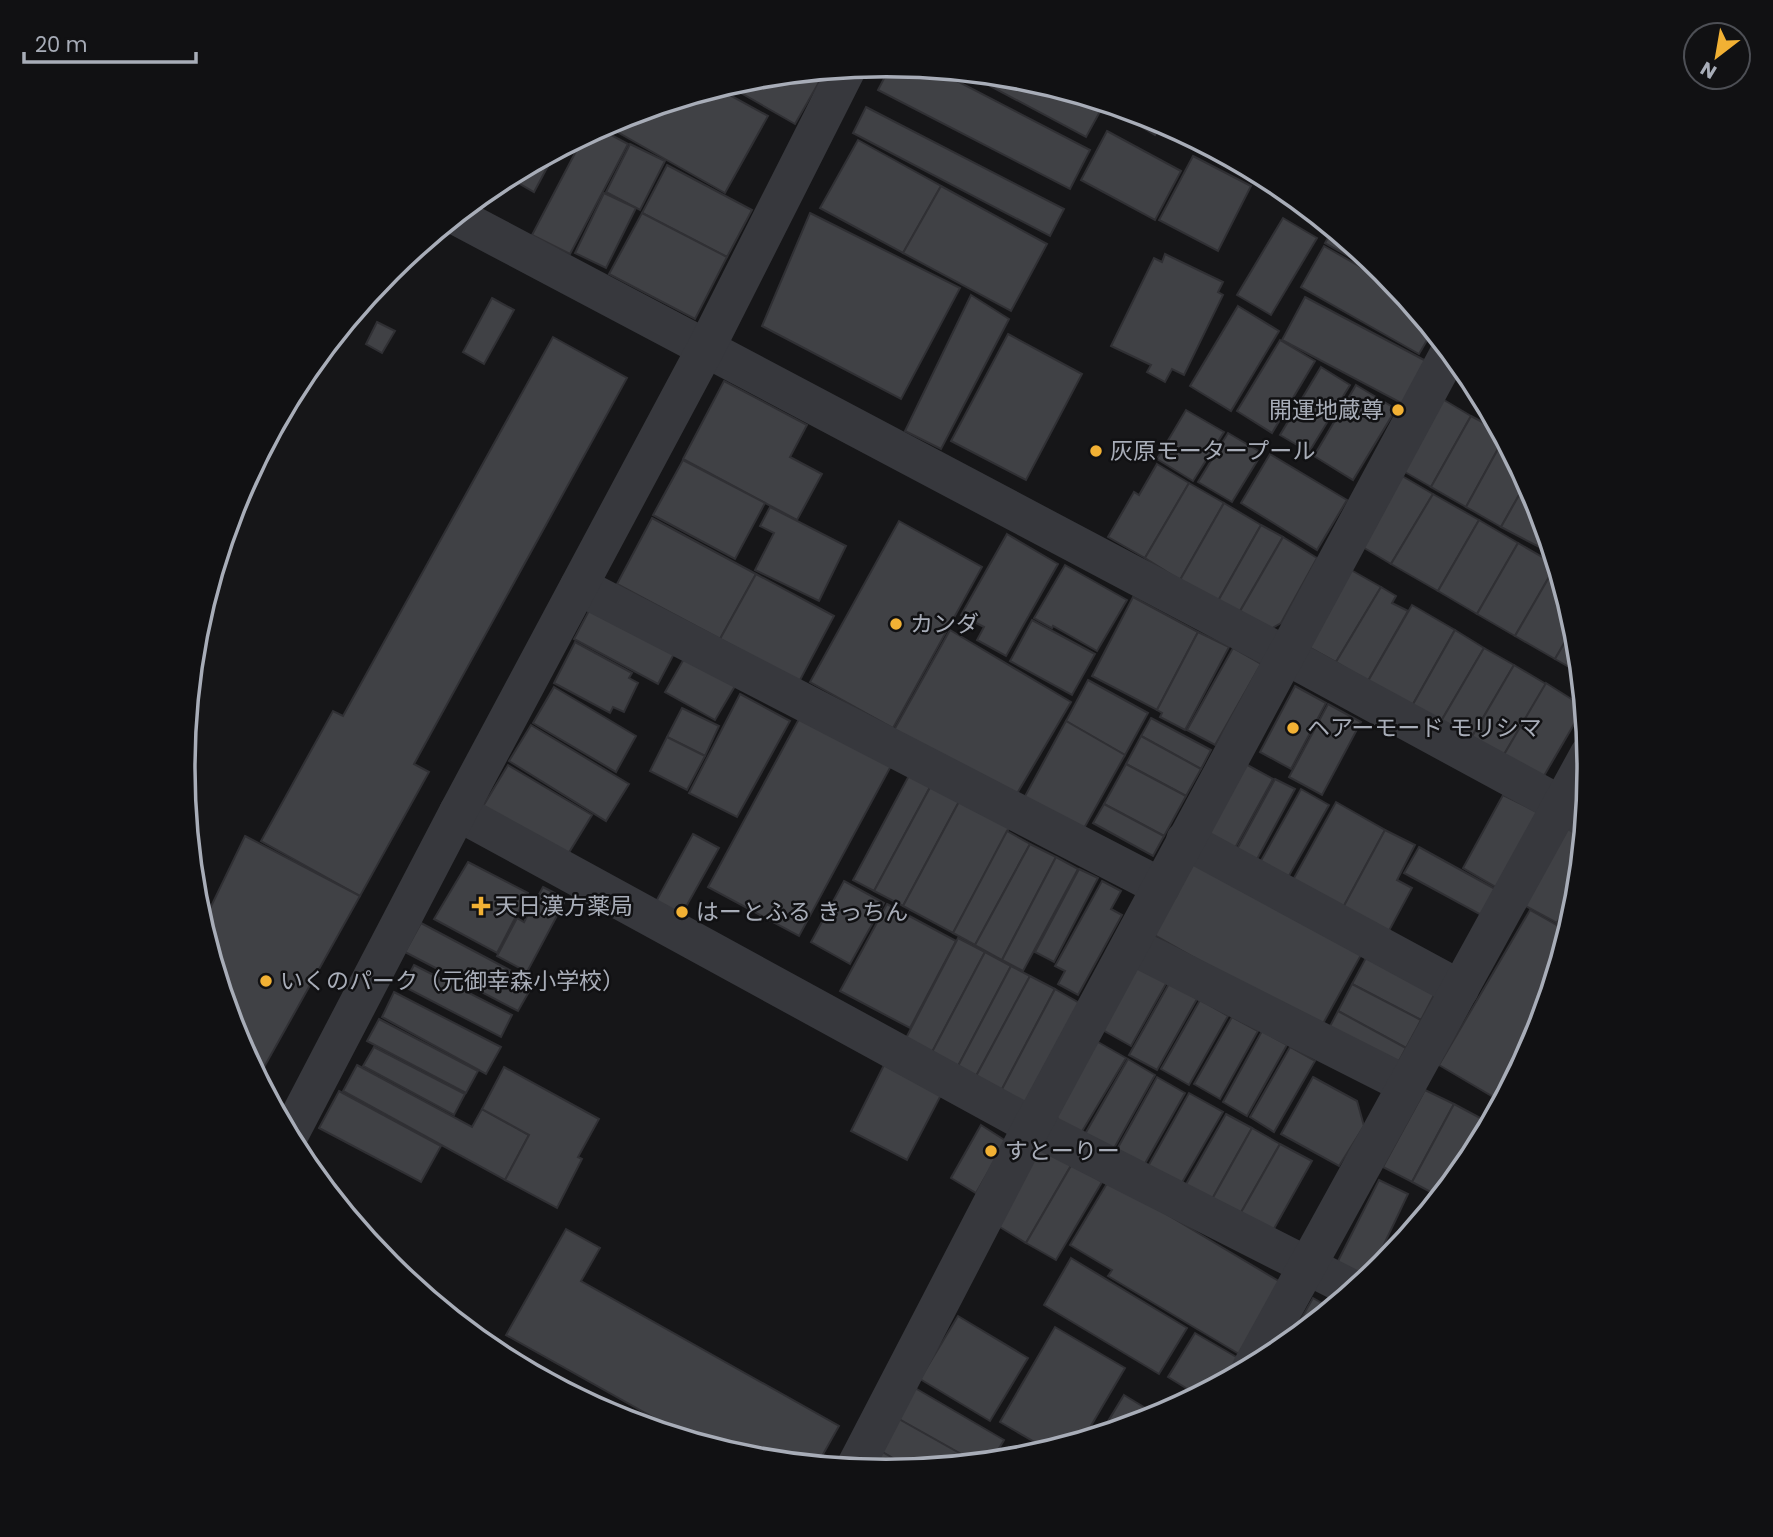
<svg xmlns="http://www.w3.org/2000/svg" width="1773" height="1537" viewBox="0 0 1773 1537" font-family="Poppins,'Noto Sans JP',sans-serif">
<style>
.building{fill:#404145;stroke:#303034;stroke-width:2}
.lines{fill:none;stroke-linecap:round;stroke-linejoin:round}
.minor{stroke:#37383d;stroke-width:38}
.poi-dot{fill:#f2b134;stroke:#111113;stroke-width:2.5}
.labels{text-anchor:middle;stroke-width:5;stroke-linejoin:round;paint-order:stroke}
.poi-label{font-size:23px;fill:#a8adb8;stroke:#111113;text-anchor:start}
.rim{fill:none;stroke:#a8adb8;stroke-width:3.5}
</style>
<rect width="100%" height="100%" fill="#161618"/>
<g class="building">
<polygon points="891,65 934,69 1090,150 1070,189 878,90"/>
<polygon points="812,72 822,77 795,124 727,85 750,78"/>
<polygon points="964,72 1024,78 1076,94 1102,108 1086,137"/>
<polygon points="717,88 768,116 725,193 605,125 618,118"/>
<polygon points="1116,106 1156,118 1163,122 1155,135 1113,110"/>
<polygon points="866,107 1064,209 1050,236 853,133"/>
<polygon points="598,128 628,144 570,254 532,235 584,136"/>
<polygon points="1107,131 1181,171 1155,220 1081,180"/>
<polygon points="858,140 941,186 903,253 820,208"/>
<polygon points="1200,142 1256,172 1252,178 1198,146"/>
<polygon points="630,144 665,161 640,210 606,192"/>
<polygon points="556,151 534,192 508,177"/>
<polygon points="1193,156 1251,186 1218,251 1159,220"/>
<polygon points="667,165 752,210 727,257 642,213"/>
<polygon points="941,186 1047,244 1011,311 903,253"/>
<polygon points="604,193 636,208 606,268 575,253"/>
<polygon points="642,213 727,257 695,319 609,274"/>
<polygon points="810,213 960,288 901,399 762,326"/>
<polygon points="1283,218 1317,238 1271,315 1237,295"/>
<polygon points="1333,229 1384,271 1394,282 1325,243"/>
<polygon points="1324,246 1399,289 1433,330 1419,354 1301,287"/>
<polygon points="1165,254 1223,282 1218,292 1223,295 1184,375 1172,369 1165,382 1147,372 1151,365 1111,346 1154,258 1162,262"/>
<polygon points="971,295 1009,319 941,449 905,431"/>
<polygon points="1305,297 1426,361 1403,404 1282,340"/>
<polygon points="492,298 514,310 484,364 463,352"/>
<polygon points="1238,306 1279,331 1231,411 1190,386"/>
<polygon points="377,322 395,331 382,353 366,344"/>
<polygon points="1008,334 1082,374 1026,480 951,441"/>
<polygon points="553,337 627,378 414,764 429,772 360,896 261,841 333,711 343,716"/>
<polygon points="1280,340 1315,361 1272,433 1237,411"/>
<polygon points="1461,365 1472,378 1478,390 1455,377"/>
<polygon points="1321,367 1350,385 1309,452 1280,435"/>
<polygon points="724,381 807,425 790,457 822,474 797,520 683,459"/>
<polygon points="1356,385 1396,409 1353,480 1314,456"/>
<polygon points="1439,397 1471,416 1431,487 1398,468"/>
<polygon points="1186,410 1224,432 1193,481 1157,459"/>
<polygon points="1471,416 1501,432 1504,438 1466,507 1431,487"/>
<polygon points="1228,433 1262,453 1232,502 1198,482"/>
<polygon points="1504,438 1527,481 1501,527 1466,507"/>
<polygon points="1270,454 1347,500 1317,550 1241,503"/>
<polygon points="683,460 765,503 735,559 653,515"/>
<polygon points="1157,464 1189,483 1145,558 1108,537 1134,492 1139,495"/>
<polygon points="1397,473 1433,494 1391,564 1356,543"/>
<polygon points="1527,481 1537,500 1549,539 1543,549 1501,527"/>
<polygon points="1189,483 1224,503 1180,580 1145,558"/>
<polygon points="1433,494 1479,520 1438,591 1391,564"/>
<polygon points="1224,503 1261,525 1218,601 1180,580"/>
<polygon points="770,507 846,546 819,601 755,570 774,533 760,526"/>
<polygon points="652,518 756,574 720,639 617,584"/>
<polygon points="1479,520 1518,543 1477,614 1438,591"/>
<polygon points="899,521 982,567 893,728 810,682"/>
<polygon points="1261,525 1283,537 1239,613 1218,601"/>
<polygon points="1007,534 1058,564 1006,656 977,640 984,627 961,615"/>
<polygon points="1283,537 1317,558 1281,623 1269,630 1239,613"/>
<polygon points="1518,543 1556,565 1515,636 1477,614"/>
<polygon points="1065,565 1127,600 1097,651 1053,626 1052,628 1034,618"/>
<polygon points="1556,565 1575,625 1555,659 1515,636"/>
<polygon points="1344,566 1381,587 1336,662 1300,642"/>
<polygon points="756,574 834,616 799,682 720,639"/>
<polygon points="1381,587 1396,596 1392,603 1408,611 1368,681 1336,662"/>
<polygon points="1133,597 1198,632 1157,710 1092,676"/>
<polygon points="592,605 676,650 658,684 574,639"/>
<polygon points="1412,605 1455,630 1412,706 1368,681"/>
<polygon points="1032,620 1095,654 1072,695 1010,661"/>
<polygon points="1575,625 1577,632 1581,674 1555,659"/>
<polygon points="950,630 1071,702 1015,797 894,730"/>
<polygon points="1455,630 1484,648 1440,723 1412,706"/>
<polygon points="1198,632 1229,647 1185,730 1160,717 1162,713 1157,710"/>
<polygon points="575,642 632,673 629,678 638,683 624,712 613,707 610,713 554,683"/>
<polygon points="1233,648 1261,664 1215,745 1187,730"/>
<polygon points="1484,648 1514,665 1470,740 1440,723"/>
<polygon points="685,657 735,686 715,720 665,692"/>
<polygon points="1514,665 1546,684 1502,758 1470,740"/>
<polygon points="1088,680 1148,713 1125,755 1066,721"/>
<polygon points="1546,683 1584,707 1541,781 1502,758"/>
<polygon points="1295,686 1326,703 1291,769 1260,752"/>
<polygon points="554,687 636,736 616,772 533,723"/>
<polygon points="740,694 790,721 737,817 689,793"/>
<polygon points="1328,704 1361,722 1322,795 1289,777"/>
<polygon points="682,708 719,726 705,756 667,737"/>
<polygon points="800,717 891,766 799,936 708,887"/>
<polygon points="1151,718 1211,750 1201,769 1141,736"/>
<polygon points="1066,721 1125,755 1083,830 1024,798"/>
<polygon points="531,725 629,784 606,821 509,761"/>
<polygon points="1141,736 1201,769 1186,796 1126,764"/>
<polygon points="667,737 705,756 687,790 650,771"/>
<polygon points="1242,762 1273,779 1235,848 1204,831"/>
<polygon points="1126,764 1186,796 1164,836 1104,804"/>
<polygon points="508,765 592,815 565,859 482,808"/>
<polygon points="912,770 934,780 874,891 853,880"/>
<polygon points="1275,779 1295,789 1256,861 1237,849"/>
<polygon points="934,780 962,796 903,906 874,891"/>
<polygon points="1301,789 1329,805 1286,881 1258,866"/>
<polygon points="1503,795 1541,814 1501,890 1463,868"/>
<polygon points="962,796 1012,823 953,933 903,906"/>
<polygon points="1336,802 1385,830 1339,915 1289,887"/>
<polygon points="1104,804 1164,836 1153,856 1093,823"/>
<polygon points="1567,823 1584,833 1579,883 1557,923 1522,904"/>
<polygon points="1385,830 1415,845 1397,880 1412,888 1384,940 1339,915"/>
<polygon points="1007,831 1030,844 975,945 953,933"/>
<polygon points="693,834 719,848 678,921 653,907"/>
<polygon points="245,836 360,896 258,1078 236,1037 202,925"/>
<polygon points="1030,844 1056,857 1002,960 975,945"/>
<polygon points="1419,847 1497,890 1483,916 1404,873"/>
<polygon points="1056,857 1078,869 1023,971 1002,960"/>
<polygon points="1193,860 1361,955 1320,1029 1151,933"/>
<polygon points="468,862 528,893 497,953 434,919"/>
<polygon points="1079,869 1098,878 1054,962 1035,952"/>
<polygon points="844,881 884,903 850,964 811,942"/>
<polygon points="1102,881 1121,891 1111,909 1122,915 1078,995 1058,984 1065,971 1055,966"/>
<polygon points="1579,883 1577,906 1569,930 1557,923"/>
<polygon points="543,887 566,899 527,972 497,956 517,918 524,922"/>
<polygon points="887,904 956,941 910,1028 840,991"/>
<polygon points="1530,910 1569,932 1537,1038 1502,1102 1439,1065"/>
<polygon points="421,923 534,983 518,1011 405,952"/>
<polygon points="958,938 985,952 931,1054 905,1040"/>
<polygon points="985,952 1011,966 957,1068 931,1054"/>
<polygon points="1367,956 1435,993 1421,1020 1352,984"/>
<polygon points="414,965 512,1015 501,1037 403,986"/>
<polygon points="1137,965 1167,982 1131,1046 1101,1029"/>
<polygon points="1011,966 1030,976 975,1078 957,1068"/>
<polygon points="1030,976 1055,989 1001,1091 975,1078"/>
<polygon points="1170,982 1197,999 1157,1070 1129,1055"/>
<polygon points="1352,984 1421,1020 1406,1048 1338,1011"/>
<polygon points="1055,989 1081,1004 1028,1105 1001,1091"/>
<polygon points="394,992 501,1047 486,1074 382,1017"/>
<polygon points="1200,1000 1228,1016 1189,1085 1161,1069"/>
<polygon points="1338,1011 1406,1048 1394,1070 1326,1034"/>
<polygon points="1232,1017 1258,1031 1220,1099 1194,1084"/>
<polygon points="379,1019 478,1071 466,1093 367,1041"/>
<polygon points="1262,1031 1287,1045 1247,1116 1223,1102"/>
<polygon points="1091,1038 1126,1058 1081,1133 1058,1120 1052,1101"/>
<polygon points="374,1047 465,1094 454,1115 363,1066"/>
<polygon points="1290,1047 1315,1061 1274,1132 1250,1117"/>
<polygon points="1128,1059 1155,1075 1113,1150 1085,1134"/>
<polygon points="357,1065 472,1127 482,1109 529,1135 505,1180 343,1091"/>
<polygon points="884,1065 941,1095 907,1160 851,1131"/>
<polygon points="504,1067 599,1119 578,1157 582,1159 557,1208 505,1180 529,1135 482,1109"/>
<polygon points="1157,1077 1185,1093 1143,1167 1116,1151"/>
<polygon points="1313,1077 1357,1101 1364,1126 1339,1166 1281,1134"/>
<polygon points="1425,1090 1454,1104 1412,1182 1383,1167"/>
<polygon points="339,1091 441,1146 421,1182 319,1128"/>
<polygon points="1189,1093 1223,1112 1180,1186 1147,1168"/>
<polygon points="1454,1104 1484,1120 1449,1188 1440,1197 1412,1182"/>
<polygon points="1226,1114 1252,1128 1211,1201 1185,1186"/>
<polygon points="1484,1120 1491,1124 1471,1160 1449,1188"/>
<polygon points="981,1125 1006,1141 976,1193 951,1178"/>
<polygon points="1252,1128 1280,1144 1239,1216 1211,1201"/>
<polygon points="1280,1144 1312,1161 1271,1234 1239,1216"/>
<polygon points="1041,1146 1072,1164 1026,1243 995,1224"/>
<polygon points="1072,1164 1102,1182 1056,1260 1026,1243"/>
<polygon points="1109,1180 1282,1283 1239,1354 1108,1276 1112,1270 1070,1245"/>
<polygon points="1379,1180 1408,1194 1367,1280 1336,1265"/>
<polygon points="566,1229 600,1248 581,1281 839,1426 817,1465 749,1459 699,1443 506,1335"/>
<polygon points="1071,1258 1187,1328 1159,1374 1044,1305"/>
<polygon points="1313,1298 1332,1309 1284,1349"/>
<polygon points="958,1316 1028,1358 990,1421 920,1379"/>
<polygon points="1055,1327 1125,1368 1082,1441 1050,1451 1000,1422"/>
<polygon points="1195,1333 1238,1358 1223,1383 1199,1396 1168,1377"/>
<polygon points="915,1388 1004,1440 991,1462 977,1463 897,1418"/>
<polygon points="1124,1395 1160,1417 1099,1436"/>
<polygon points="897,1418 977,1463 913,1470 879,1450"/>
<polygon points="1009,1447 1029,1457 1002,1461"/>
<polygon points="879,1450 913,1470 886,1472 867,1470"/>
</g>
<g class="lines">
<g class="minor">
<polyline points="456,216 1285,655 1585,818"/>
<polyline points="579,586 1161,887"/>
<polyline points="458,812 1032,1126 1355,1290"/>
<polyline points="1185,840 1460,989"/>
<polyline points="1130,945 1407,1085"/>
<polyline points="289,1136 458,812 706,348 847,69"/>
<polyline points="1251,1368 1589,754"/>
<polyline points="854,1469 1032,1126 1450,351"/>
</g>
</g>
<g class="poi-dot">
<circle cx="1398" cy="410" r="7"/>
<circle cx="1096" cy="451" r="7"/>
<circle cx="896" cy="624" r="7"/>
<circle cx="1293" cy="728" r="7"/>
<path d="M477.5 895.5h7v7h7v7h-7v7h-7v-7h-7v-7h7z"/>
<circle cx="682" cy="912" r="7"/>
<circle cx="266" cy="981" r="7"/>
<circle cx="991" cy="1151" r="7"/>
</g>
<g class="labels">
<g class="poi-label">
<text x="1384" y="418" text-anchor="end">開運地蔵尊</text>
<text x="1110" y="459">灰原モータープール</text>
<text x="910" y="632">カンダ</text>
<text x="1307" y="736">ヘアーモード モリシマ</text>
<text x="495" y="914">天日漢方薬局</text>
<text x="696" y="920">はーとふる きっちん</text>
<text x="280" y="989">いくのパーク（元御幸森小学校）</text>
<text x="1005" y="1159">すとーりー</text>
</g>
</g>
<path d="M0 0H1773V1537H0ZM195 768a691 691 0 1 1 1382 0a691 691 0 1 1-1382 0Z" fill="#111113" fill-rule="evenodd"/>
<path class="rim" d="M195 768a691 691 0 1 1 1382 0a691 691 0 1 1-1382 0Z"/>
<g transform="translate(1717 56) rotate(211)"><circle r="33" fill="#111113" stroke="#4d4f55" stroke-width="2"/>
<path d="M0-5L12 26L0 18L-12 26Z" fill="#f2b134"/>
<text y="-10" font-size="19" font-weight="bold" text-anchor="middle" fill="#a8adb8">N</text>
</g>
<path d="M24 52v10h172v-10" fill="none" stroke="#a8adb8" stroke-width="3.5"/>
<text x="35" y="52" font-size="21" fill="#a8adb8" stroke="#111113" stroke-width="5" paint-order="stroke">20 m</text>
</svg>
